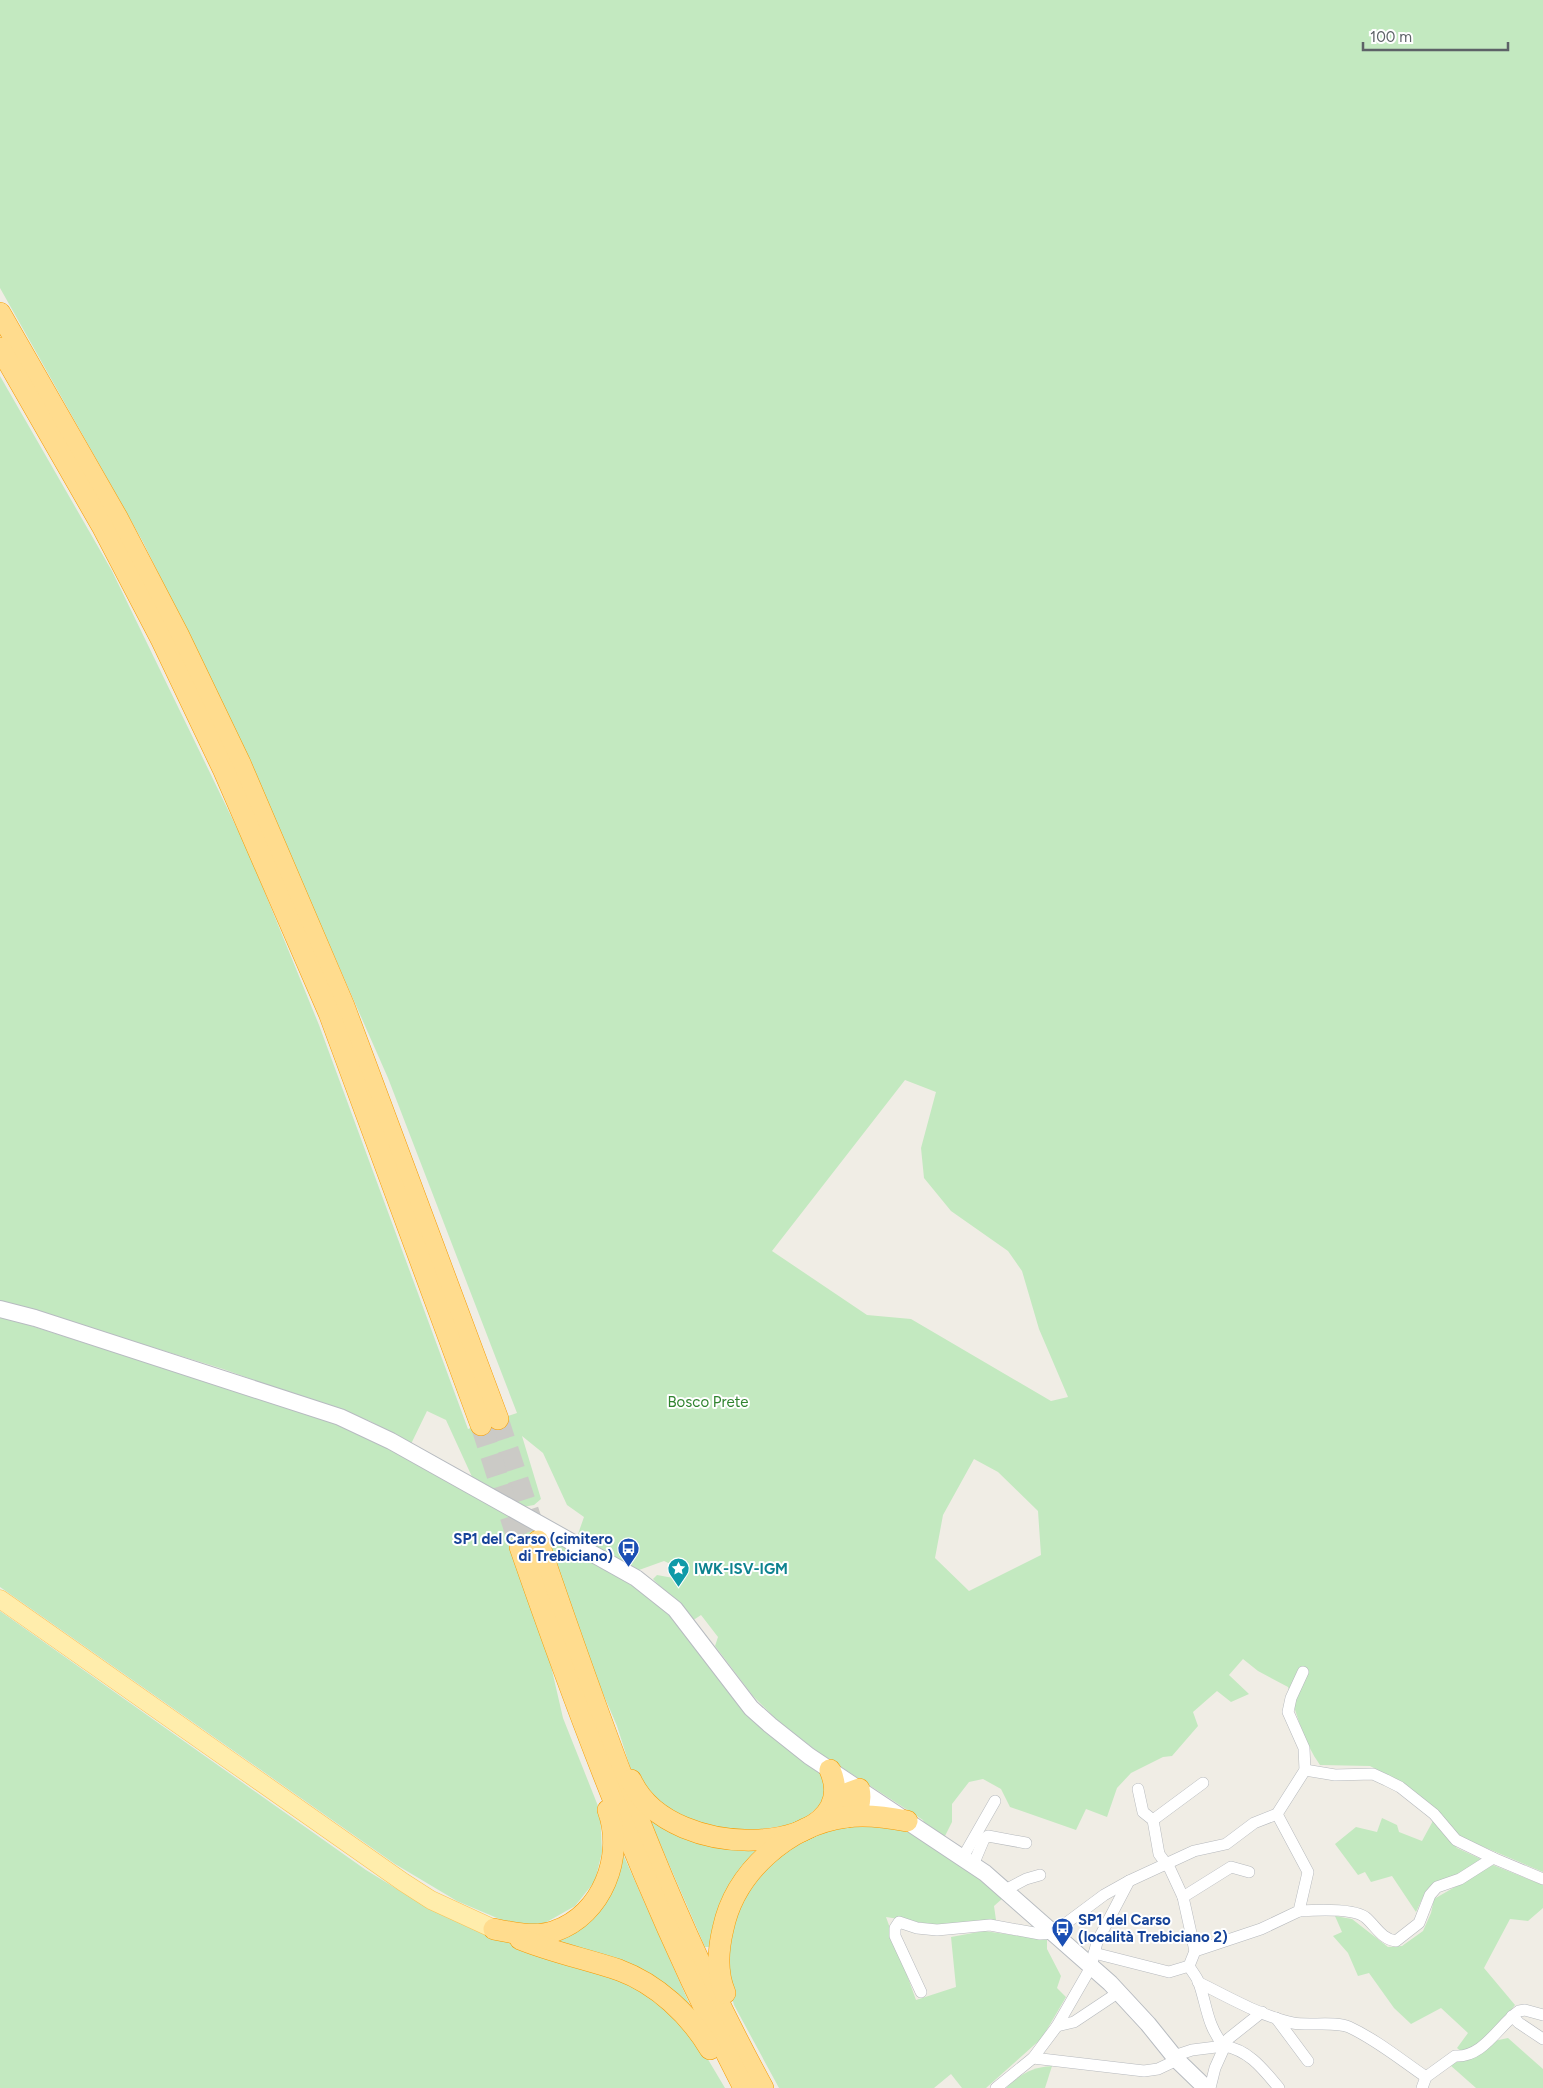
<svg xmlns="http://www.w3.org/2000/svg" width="1543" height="2088" viewBox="0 0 1543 2088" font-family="Figtree,sans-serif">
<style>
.green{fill:#c3e9c0;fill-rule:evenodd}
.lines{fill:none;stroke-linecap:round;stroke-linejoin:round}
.motorway-tunnel{stroke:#cbcac6;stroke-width:21;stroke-dasharray:21 11;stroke-linecap:butt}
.minor-casing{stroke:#b6b9bd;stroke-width:12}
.secondary-casing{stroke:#b7bbc0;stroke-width:18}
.primary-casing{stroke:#fbc354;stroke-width:19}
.motorway-casing{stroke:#f69b00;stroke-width:22}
.minor{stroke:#fff;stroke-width:11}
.secondary{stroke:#fff;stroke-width:16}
.primary{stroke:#ffedac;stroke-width:18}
.motorway{stroke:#ffdc8e;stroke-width:21}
.labels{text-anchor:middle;stroke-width:4;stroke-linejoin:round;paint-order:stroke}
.park-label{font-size:15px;fill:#30842f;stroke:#fff}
.transit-label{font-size:15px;font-weight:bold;fill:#164399;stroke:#fff;text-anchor:end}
.culture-label{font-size:15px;font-weight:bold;fill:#0d838f;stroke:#fff;text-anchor:start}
</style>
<rect width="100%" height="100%" fill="#f0ede5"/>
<g class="green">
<path d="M0,0H1543V1872L1460,1837L1406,1785L1370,1766L1320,1765C1304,1743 1296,1713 1288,1687L1258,1671L1243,1659L1229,1675L1249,1694L1231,1702L1217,1691L1193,1712L1198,1726L1172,1756L1163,1757L1131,1773L1117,1788L1107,1817L1086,1809L1076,1830L1010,1807L1001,1789L983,1779L969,1782L952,1804V1822L944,1838L925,1825L923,1820L818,1752L777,1720L753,1696L715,1646L718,1637L701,1615L692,1621L653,1579L657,1575L679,1579L683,1573L677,1567L664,1561L639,1570L631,1568L577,1537L584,1517L567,1505L543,1453L522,1436L541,1499L534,1505L523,1507L473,1479L446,1420L427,1411L411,1444L370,1421L223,1369L61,1319L0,1304V376L112,571L247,849L319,1025L468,1429L517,1413L388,1078L225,708L143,542L0,288ZM905,1080L936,1092L921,1148L924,1178L951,1211L1008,1251L1022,1271L1039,1329L1068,1397L1051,1401L911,1319L867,1315L772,1251ZM974,1459L998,1472L1038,1511L1041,1555L969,1591L935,1558L943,1515Z"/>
<polygon points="0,1316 353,1428 652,1595 823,1772 826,1800 798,1824 726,1834 664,1808 632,1773 617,1726 596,1677 551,1666 563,1718 600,1811 602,1852 595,1881 575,1906 545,1923 516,1926 457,1901 395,1864 0,1587"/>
<polygon points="0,1611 366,1870 405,1894 461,1922 534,1952 604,1973 655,1999 700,2046 725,2088 0,2088"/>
<polygon points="648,1816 763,1845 712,1947 705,1947"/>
<polygon points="1382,1818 1397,1825 1399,1832 1422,1841 1434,1819 1457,1848 1483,1860 1455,1876 1435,1883 1423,1897 1416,1912 1392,1876 1371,1882 1365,1872 1358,1875 1335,1844 1356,1827 1377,1832"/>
<polygon points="837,1826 903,1826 960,1862 1003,1898 994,1906 996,1920 942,1926 886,1917 916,2000 956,1987 951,1937 984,1931 1047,1940 1047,1949 1061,1976 1057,1988 1066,1997 1042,2038 986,2088 962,2088 951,2074 934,2088 779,2088 734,2005 726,1976 735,1909 780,1852"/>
<polygon points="618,1843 694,2014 542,1939 575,1930"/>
<path d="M1493,1865L1543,1885V1908L1528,1921L1510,1919L1484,1968L1515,2005C1501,2022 1485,2046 1462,2052L1457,2048L1468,2033L1441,2008L1411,2024L1394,2008L1369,1973L1358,1976L1348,1953L1333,1936L1342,1932L1335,1916L1352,1919L1388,1947L1402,1946L1423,1931L1431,1913L1434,1899Z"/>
<polygon points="1508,2038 1543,2069 1543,2088 1476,2088 1450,2065 1494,2041"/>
<path d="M1052,2066L1045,2088H1006C1020,2074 1033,2067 1052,2066Z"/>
</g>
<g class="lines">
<g class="motorway-tunnel">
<polyline points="498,1419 536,1534"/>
<polyline points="481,1425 520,1547"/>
</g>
<defs>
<g id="minor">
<polyline points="1305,1770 1335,1775 1373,1774 1386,1780 1400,1787 1434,1814 1456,1840 1493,1858"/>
<polyline points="1138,1789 1143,1812 1153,1820 1159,1854 1170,1869 1183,1897 1195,1951"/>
<path d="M1277,1814L1308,1872L1299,1911L1261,1929L1195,1951L1189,1966C1192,1972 1197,1977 1199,1983C1207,2006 1207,2026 1224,2046C1249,2050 1263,2069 1279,2088"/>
<polyline points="1153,1820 1203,1783"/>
<polyline points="963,1857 995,1801"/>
<polyline points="973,1865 984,1839 988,1836 1026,1843"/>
<polyline points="1005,1890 1026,1879 1040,1875"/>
<polyline points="1183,1897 1231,1867 1249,1872"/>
<path d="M1299,1911C1315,1910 1353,1908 1365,1917C1376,1926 1381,1939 1396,1941L1419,1923L1430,1895L1437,1887L1460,1879L1493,1858L1543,1879"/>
<polyline points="1094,1953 1169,1972 1189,1966"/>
<path d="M1198,1982C1226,1996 1263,2017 1293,2023C1308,2026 1336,2021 1349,2027C1377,2040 1401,2060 1426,2077"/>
<polyline points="921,1992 895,1936 895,1928 899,1922 917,1928 937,1930 990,1925 1040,1934 1053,1933 1104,1895 1129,1881"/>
<polyline points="1512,2016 1519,2023 1543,2039"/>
<polyline points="1276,2018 1308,2061"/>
<polyline points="1057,2026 1074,2022 1119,1992"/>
<polyline points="1174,2056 1192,2050 1224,2046"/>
<polyline points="1033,2058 1144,2071 1158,2069 1177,2060"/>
<polyline points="996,2088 1033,2058 1057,2026 1091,1967 1097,1942 1129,1881 1194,1851 1226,1844 1254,1823 1277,1814 1305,1770 1304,1748 1288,1712 1291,1698 1303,1672"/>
<polyline points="1210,2088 1215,2068 1228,2039 1262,2012"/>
<path d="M1422,2088L1426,2077L1455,2056C1483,2058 1498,2026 1519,2011L1525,2010L1543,2015"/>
</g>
<polyline id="secondary" points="0,1309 35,1318 340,1417 391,1441 636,1578 675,1609 751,1708 770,1725 809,1756 985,1873 1110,1983 1148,2024 1177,2060 1206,2088"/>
<polyline id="primary" points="0,1599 403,1882 431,1900 494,1929"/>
<g id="motorway">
<polyline points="0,313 118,519 178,634 240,763 344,1006 498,1419"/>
<polyline points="0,348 102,526 162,641 224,771 329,1013 481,1425"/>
<path d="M538,1541C602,1728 668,1915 763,2088"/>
<path d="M520,1547C584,1732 654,1914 744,2088"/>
<path d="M631,1780C671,1868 867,1855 830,1770"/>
<path d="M834,1801L840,1796L859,1789C862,1803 858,1810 847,1817"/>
<path d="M494,1929C513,1933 536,1938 555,1931C602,1915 625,1856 608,1810"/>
<path d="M520,1939C552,1952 586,1959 619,1970C657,1984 690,2015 710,2049"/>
<path d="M725,1993C716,1972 718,1950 723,1929C735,1872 788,1825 846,1817C866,1814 887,1817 907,1821"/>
</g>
</defs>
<use href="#minor" class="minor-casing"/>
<use href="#secondary" class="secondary-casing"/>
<use href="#primary" class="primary-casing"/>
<use href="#motorway" class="motorway-casing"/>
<use href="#minor" class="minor"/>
<use href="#secondary" class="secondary"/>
<use href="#primary" class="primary"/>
<use href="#motorway" class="motorway"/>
</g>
<defs>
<symbol id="bus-pin" viewBox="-11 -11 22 30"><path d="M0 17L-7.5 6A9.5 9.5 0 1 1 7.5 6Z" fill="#1a4fb4" stroke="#fff"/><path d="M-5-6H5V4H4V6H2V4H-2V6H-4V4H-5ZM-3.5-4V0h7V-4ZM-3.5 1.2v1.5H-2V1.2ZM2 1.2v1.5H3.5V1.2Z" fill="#fff"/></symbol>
<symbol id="sight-pin" viewBox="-11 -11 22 30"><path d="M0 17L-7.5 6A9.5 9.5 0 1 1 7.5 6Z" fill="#0f9aa8" stroke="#fff"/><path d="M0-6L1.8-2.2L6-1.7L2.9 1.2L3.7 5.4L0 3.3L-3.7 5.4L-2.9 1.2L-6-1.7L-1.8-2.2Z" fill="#fff"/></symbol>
</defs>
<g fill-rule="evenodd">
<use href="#bus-pin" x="616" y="1536" width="25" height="34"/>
<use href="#sight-pin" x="666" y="1556" width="25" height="34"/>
<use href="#bus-pin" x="1050" y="1916" width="25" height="34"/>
</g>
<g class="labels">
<g class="park-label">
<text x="708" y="1407">Bosco Prete</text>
</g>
<g class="transit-label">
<text x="613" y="1544">SP1 del Carso (cimitero<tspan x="613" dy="17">di Trebiciano)</tspan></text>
<text x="1078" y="1925" text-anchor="start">SP1 del Carso<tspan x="1078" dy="17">(località Trebiciano 2)</tspan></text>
</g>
<g class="culture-label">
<text x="694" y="1574">IWK-ISV-IGM</text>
</g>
</g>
<path d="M1363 42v8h145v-8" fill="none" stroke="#5d6267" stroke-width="2.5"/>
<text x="1370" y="42" font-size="15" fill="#5d6267" stroke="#ffffff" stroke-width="4" paint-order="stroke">100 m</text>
</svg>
